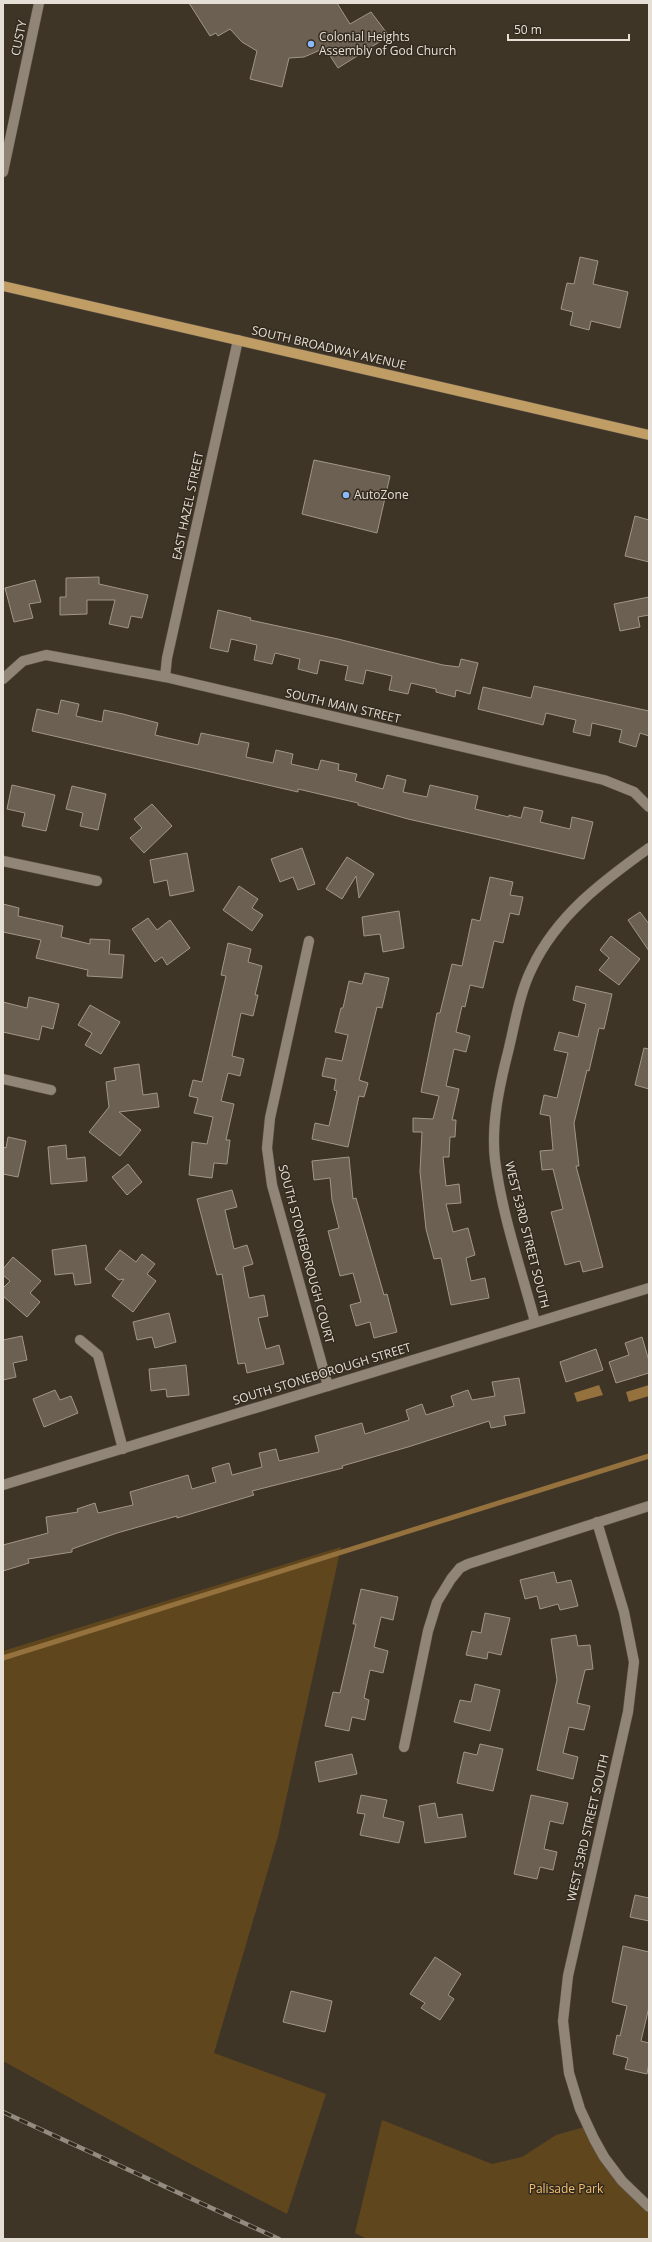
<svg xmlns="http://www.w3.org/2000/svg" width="652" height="2242" viewBox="0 0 652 2242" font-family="'Open Sans',sans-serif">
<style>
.green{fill:#5f461d}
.water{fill:#94713d}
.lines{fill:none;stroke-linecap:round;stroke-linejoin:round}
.stream{stroke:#94713d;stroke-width:5}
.building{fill:#6b6051;stroke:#a29686}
.minor-casing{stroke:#5b5347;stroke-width:11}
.primary-casing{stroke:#5b5347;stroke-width:11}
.minor{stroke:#908576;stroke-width:10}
.primary{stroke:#c19d66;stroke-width:10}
.rail-casing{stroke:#948c81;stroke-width:4.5}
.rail{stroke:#342b1e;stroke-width:3;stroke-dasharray:9;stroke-linecap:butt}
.poi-dot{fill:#8abafc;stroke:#342b1e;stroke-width:1.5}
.labels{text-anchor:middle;stroke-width:3;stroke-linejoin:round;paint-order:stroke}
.poi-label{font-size:12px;fill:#e5dfd6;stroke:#342b1e;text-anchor:start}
.street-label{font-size:12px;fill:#e5dfd6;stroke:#342b1e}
.park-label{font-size:12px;fill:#f3c072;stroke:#342b1e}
</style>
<rect width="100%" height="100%" fill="#3f3527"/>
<g class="green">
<polygon points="341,1547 278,1836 214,2053 326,2094 287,2214 181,2159 3,2061 3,1651"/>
<polygon points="382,2120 492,2164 522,2157 556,2135 588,2126 622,2181 649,2207 649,2239 367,2239 355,2233"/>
</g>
<g class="water">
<polygon points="599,1385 603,1395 577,1402 574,1393"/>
<polygon points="649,1385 649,1396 629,1402 626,1392"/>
</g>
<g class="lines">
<polyline class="stream" points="3,1658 649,1456"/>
</g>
<g class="building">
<polygon points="189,3 337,3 350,24 371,12 389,36 338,68 325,48 304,57 289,58 282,87 250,79 257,51 242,42 230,29 218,36 216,33 210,36"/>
<polygon points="580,257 598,261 593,284 628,292 620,328 591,321 589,330 570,325 573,312 561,309 567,283 574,284"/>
<polygon points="314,460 390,476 377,533 302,514"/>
<polygon points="635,516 649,520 649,562 625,556"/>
<polygon points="99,577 99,584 148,595 142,618 131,616 128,628 109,624 115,600 87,600 87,614 60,615 60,597 66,597 66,578"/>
<polygon points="35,580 41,602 29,604 33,618 14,622 5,588"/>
<polygon points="649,597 649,615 638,617 640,627 620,631 614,604"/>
<polygon points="218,610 251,618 250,620 338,639 443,665 459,667 461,659 478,663 470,694 456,690 455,697 436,692 436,689 411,683 408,694 389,690 392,676 366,670 363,684 345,680 348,666 320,660 317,674 298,669 300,659 275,653 272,664 254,660 257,645 231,639 228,652 210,648"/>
<polygon points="534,686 649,711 649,736 640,733 636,747 619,742 622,730 592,723 590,736 573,732 576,720 546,713 543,725 478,709 483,687 531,698"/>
<polygon points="61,700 79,704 76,716 102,722 104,710 123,714 158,723 155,735 198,745 201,733 249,743 246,757 273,763 276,750 293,754 291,764 318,770 321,760 339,764 338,770 357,774 355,781 383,789 387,775 406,780 403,792 427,797 430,785 478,796 475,809 509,817 509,815 521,818 524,807 543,811 540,822 570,829 572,817 593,822 584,859 408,819 358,805 358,803 298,789 298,792 32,731 37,709 58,714"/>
<polygon points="12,785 55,795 46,831 22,826 25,813 7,809"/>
<polygon points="72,786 106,794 98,830 80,826 83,813 66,809"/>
<polygon points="152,804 172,826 144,853 130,838 142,828 134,819"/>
<polygon points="302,848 315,884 298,890 293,877 280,882 271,859"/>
<polygon points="187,853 194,891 170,896 167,880 154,883 150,860"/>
<polygon points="347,857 374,874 359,898 356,876 342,899 326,889"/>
<polygon points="490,877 513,882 510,895 523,897 519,915 510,913 503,943 494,941 483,988 470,985 465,1007 462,1006 456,1032 470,1036 466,1052 454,1049 446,1086 459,1089 452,1120 456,1120 455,1137 450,1137 449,1157 443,1157 446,1186 459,1184 461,1203 446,1204 453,1232 468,1228 475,1255 466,1258 471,1281 485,1278 489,1298 451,1305 441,1258 434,1259 426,1229 420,1172 422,1132 413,1132 413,1118 433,1119 439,1096 421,1092 437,1013 440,1013 452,964 462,966 472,919 480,921"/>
<polygon points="239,886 258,899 252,908 263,915 252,931 223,910"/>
<polygon points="3,904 19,908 18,916 63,926 61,937 90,944 90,939 110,940 109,954 124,955 122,978 87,976 88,970 36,958 41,940 3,932"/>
<polygon points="399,911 404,948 383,952 380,934 364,936 362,917"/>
<polygon points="640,912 649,924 649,951 628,920"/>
<polygon points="148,918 157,930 170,920 190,948 167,965 162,957 155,962 132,929"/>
<polygon points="611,936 640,959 619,985 599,970 609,958 600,950"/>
<polygon points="228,943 251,949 248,962 262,966 255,995 258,995 253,1016 241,1013 232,1056 244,1059 240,1076 228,1073 221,1101 234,1104 226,1140 230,1140 227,1164 214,1163 212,1178 189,1175 192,1142 207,1144 213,1117 194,1113 198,1098 189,1096 193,1080 202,1082 226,976 221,975"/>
<polygon points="365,973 389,978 382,1008 377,1007 363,1064 359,1080 368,1083 364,1097 359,1096 348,1147 312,1139 315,1123 329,1126 337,1091 334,1090 336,1079 322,1076 326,1058 342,1061 348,1035 335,1032 341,1008 343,1008 349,981 362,984"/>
<polygon points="576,986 612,994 604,1029 599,1028 589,1071 587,1070 574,1123 579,1166 576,1166 603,1267 583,1272 580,1261 565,1265 551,1212 563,1209 553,1169 542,1170 540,1151 553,1150 550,1116 540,1114 544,1095 557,1098 568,1053 554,1050 559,1032 578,1037 586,1004 573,1000"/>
<polygon points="29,997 59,1004 53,1029 42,1026 39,1040 3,1032 3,1002 27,1008"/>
<polygon points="90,1005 120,1022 101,1054 85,1045 92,1033 78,1025"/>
<polygon points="644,1048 649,1049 649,1089 635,1085"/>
<polygon points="139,1064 143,1095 157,1093 159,1107 119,1112 141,1130 120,1156 89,1132 109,1107 106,1082 116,1080 114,1068"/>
<polygon points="8,1137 26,1141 18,1177 3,1174 3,1147 6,1148"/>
<polygon points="66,1145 67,1159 85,1157 87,1181 51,1184 48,1147"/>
<polygon points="349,1157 353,1199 356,1198 384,1295 387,1294 397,1332 374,1338 370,1322 356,1326 350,1305 361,1302 353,1273 340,1276 328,1231 339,1228 332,1200 330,1178 314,1180 312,1161"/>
<polygon points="128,1164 142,1182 127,1195 112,1177"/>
<polygon points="232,1190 237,1207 225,1210 234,1249 247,1245 253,1264 243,1267 249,1298 264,1295 268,1316 258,1318 266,1349 279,1345 284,1364 247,1373 245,1363 238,1364 222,1274 217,1275 197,1199"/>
<polygon points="86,1245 91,1283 75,1285 73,1273 55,1275 52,1250"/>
<polygon points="120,1250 136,1262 142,1254 155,1264 147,1274 156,1281 133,1312 112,1296 124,1279 119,1280 105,1269"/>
<polygon points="13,1257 41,1281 30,1293 40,1302 27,1317 3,1296 3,1288 10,1281 3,1275 3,1269"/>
<polygon points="169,1313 176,1342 155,1348 152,1337 137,1340 133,1322"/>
<polygon points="22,1336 27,1360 13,1363 16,1377 3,1380 3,1340"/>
<polygon points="642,1337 649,1361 649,1373 616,1383 609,1362 629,1355 625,1343"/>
<polygon points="596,1349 603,1370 566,1382 560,1362"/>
<polygon points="186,1365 189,1395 167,1397 166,1389 151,1391 149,1369"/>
<polygon points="519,1378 525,1413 504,1416 506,1425 491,1428 489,1421 408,1447 342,1466 343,1468 252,1491 254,1495 177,1518 177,1516 117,1533 72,1549 72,1552 28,1559 29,1563 3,1571 3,1545 48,1533 46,1517 78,1512 77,1509 95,1503 98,1513 133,1505 130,1492 188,1475 192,1489 216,1482 212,1468 229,1463 232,1475 262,1467 259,1453 276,1449 279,1461 319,1452 315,1436 362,1423 365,1434 409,1420 406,1410 422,1404 426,1415 454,1406 451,1396 468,1390 472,1400 495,1396 492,1382"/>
<polygon points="55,1390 60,1400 71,1396 78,1413 44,1427 33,1399"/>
<polygon points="554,1572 557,1583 571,1580 578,1606 560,1610 558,1604 540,1609 537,1596 525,1599 520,1580"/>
<polygon points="361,1589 398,1597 393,1620 381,1617 374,1647 388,1651 383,1673 370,1670 364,1698 369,1700 365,1720 352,1717 349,1731 325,1726 333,1692 340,1693 356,1624 353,1624"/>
<polygon points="485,1613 510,1618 501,1655 488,1652 487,1659 466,1655 472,1631 481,1633"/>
<polygon points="576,1635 578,1646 590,1645 593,1669 585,1670 577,1703 590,1706 584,1730 569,1727 563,1753 578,1757 573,1779 537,1770 557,1680 551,1639"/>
<polygon points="475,1684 500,1690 490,1731 454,1722 460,1700 471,1702"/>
<polygon points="480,1744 503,1749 493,1791 457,1783 464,1752 477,1755"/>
<polygon points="352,1754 357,1774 319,1782 315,1762"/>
<polygon points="361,1795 387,1800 383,1817 404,1822 399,1843 360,1835 365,1814 357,1813"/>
<polygon points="531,1795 568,1803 563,1824 550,1821 544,1849 557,1852 553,1870 540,1867 537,1879 514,1874"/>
<polygon points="435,1803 438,1818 462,1814 466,1837 425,1843 419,1806"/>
<polygon points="635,1895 649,1898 649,1921 630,1917"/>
<polygon points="623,1946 649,1952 649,2007 641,2041 649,2043 649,2063 647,2074 625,2069 628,2058 613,2054 617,2035 620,2036 627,2006 612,2002"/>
<polygon points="435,1957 461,1974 448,1995 454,1999 440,2020 421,2008 425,2003 410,1994"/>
<polygon points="291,1991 332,2001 325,2032 283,2022"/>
</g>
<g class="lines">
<defs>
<g id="minor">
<polyline points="3,172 39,3"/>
<polyline points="165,677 167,658 238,340"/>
<polyline points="3,679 23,661 46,655 57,657 165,677 604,780 634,792 649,807"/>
<polyline points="3,861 97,881"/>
<polyline points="309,941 270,1118 267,1148 272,1185 328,1386"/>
<polyline points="3,1079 51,1090"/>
<path d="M535,1322C521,1269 502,1215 495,1160C491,1125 499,1087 508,1052C515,1024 519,994 532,968C557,915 603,881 649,848"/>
<polyline points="80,1340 98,1355 123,1449"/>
<polyline points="3,1485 649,1288"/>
<polyline points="597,1522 624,1612 634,1662 628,1712 568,1976 563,2021 569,2073 580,2109 594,2139 604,2157 622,2181 649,2207"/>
<polyline points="404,1747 428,1631 437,1602 451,1579 460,1568 468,1564 649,1506"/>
</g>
<polyline id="primary" points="3,286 649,435"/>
</defs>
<use href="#minor" class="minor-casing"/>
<use href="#primary" class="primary-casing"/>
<use href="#minor" class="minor"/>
<use href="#primary" class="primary"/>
<defs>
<polyline id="rail" points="3,2112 279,2239"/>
</defs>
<use href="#rail" class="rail-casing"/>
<use href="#rail" class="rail"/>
</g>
<g class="poi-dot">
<circle cx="311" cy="44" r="4"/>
<circle cx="346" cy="495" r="4"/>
</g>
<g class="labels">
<g class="poi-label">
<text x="319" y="41">Colonial Heights<tspan x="319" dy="14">Assembly of God Church</tspan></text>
<text x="354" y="499">AutoZone</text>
</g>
<g class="street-label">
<text transform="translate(19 38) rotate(-78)" y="4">CUSTY</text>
<text transform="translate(329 348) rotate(13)" y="4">SOUTH BROADWAY AVENUE</text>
<text transform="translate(188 506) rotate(-78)" y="4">EAST HAZEL STREET</text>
<text transform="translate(343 706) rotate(13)" y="4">SOUTH MAIN STREET</text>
<text transform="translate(527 1235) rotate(76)" y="4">WEST 53RD STREET SOUTH</text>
<text transform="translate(306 1254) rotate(75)" y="4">SOUTH STONEBOROUGH COURT</text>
<text transform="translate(322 1374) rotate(-17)" y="4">SOUTH STONEBOROUGH STREET</text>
<text transform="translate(588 1828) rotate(-77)" y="4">WEST 53RD STREET SOUTH</text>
</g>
<g class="park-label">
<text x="566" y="2193">Palisade Park</text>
</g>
</g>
<rect width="652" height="2242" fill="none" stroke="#e5dfd6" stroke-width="8"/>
<path d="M508 34v6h121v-6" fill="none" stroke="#e5dfd6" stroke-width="2"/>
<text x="514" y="34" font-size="12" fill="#e5dfd6" stroke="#342b1e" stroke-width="3" paint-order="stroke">50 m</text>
</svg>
